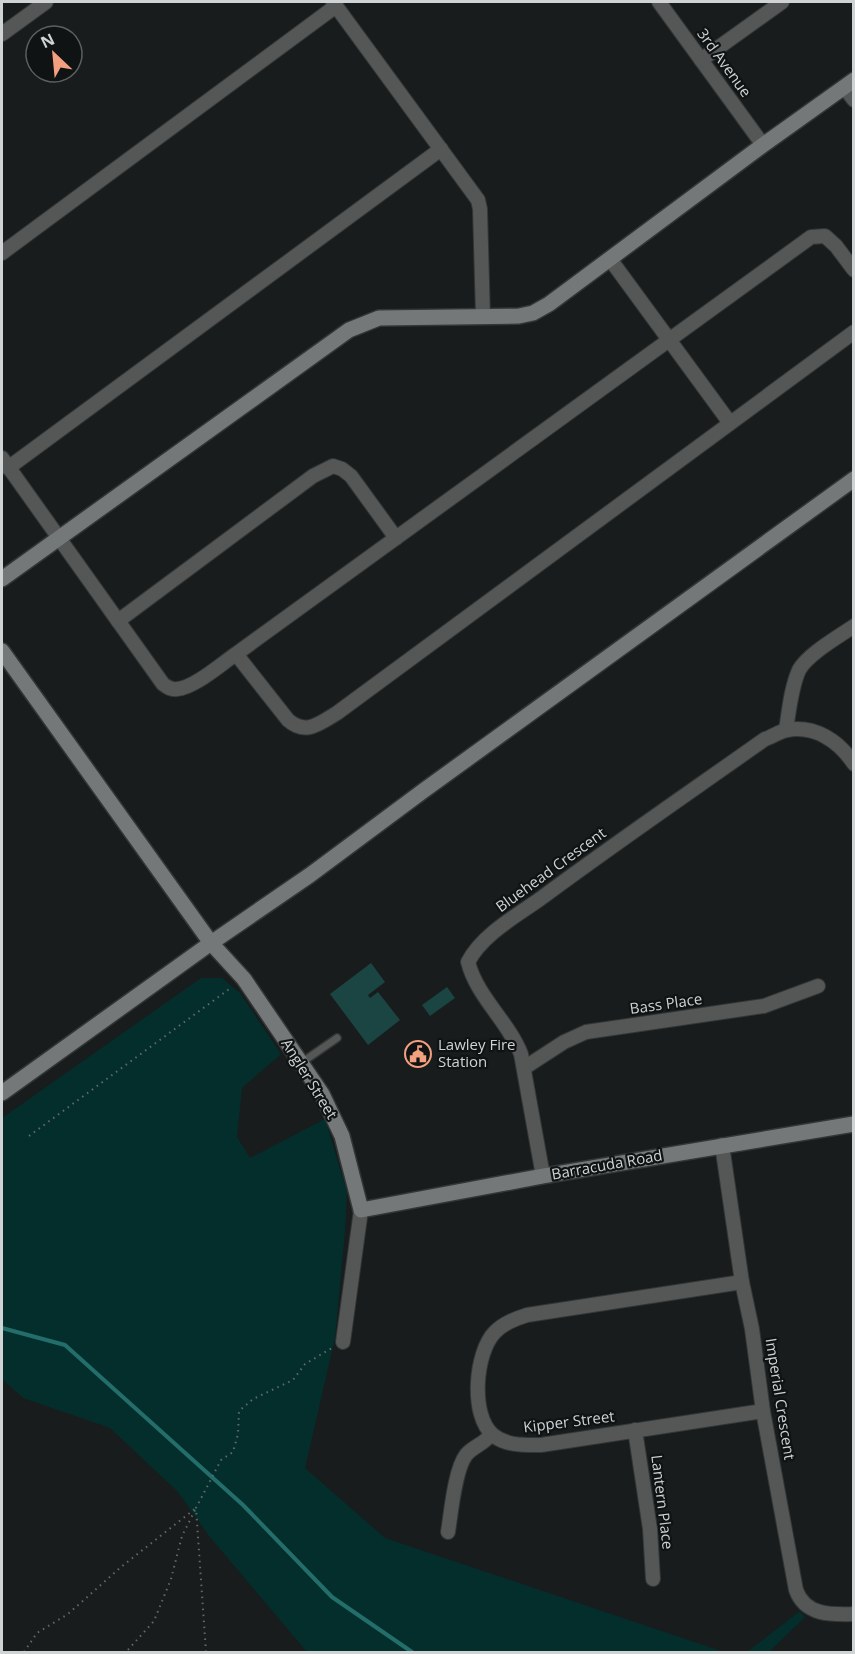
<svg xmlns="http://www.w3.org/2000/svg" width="855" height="1654" viewBox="0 0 855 1654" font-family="'Open Sans',sans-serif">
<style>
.green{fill:#042e2c}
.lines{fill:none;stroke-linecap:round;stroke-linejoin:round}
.stream{stroke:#236e6b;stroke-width:4}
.building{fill:#1a4543}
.lane-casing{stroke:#323636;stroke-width:10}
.street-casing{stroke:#323636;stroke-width:16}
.secondary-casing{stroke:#323636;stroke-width:18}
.path{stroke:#656868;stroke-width:2;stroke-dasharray:1.5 4.5;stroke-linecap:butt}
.lane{stroke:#545756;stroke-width:7}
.street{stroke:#545756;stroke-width:14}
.secondary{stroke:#757878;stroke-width:15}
.labels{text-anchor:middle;stroke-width:4.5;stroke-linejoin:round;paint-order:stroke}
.street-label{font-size:15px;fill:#d0d3d3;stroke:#0f1313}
.poi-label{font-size:15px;fill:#d0d3d3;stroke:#0f1313;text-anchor:start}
</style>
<rect width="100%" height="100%" fill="#181c1c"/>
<g class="green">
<polygon points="201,978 222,978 240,993 281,1054 242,1088 237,1137 250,1158 325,1119 347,1192 345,1232 335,1338 305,1468 385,1538 724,1652 307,1652 209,1536 178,1492 110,1428 23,1398 2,1379 2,1118"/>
<polygon points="800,1611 805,1617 769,1652 747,1652"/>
</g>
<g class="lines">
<polyline class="stream" points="2,1328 65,1345 243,1505 332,1597 412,1652"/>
</g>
<g class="building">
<polygon points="371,963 385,982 368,995 370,998 378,992 400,1020 368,1045 330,994"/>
<polygon points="447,987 455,998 430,1016 422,1005"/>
</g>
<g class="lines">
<defs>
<polyline id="lane" points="301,1063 337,1038"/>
<g id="street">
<polyline points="333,2 478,200 480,209 483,317"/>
<polyline points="659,2 763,145"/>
<polyline points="2,34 46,2"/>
<polyline points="701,60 782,2"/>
<polyline points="844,87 854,100"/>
<polyline points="2,253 336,6"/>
<polyline points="610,259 730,423"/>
<path d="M2,458L163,684C167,687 171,690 177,689C194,688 221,664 236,654L811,237L825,236L836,246L854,270"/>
<polyline points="8,468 441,149"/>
<polyline points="118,621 313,476 333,466 342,469 351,476 396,538"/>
<path d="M236,654L288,720C306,736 320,723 337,713L854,332"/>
<path d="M786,730C789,711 791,688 799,670C808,654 838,637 854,626"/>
<polyline points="524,1068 564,1042 586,1032 764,1006 818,986"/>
<path d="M722,1145L742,1282L752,1329L763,1411L796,1590C805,1615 830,1615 854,1614"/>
<path d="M543,1176L521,1054C508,1021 477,997 468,962C482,935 516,916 540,899C614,844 690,792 765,739C772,737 780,731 787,730C815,725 839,741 854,764"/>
<path d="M742,1282L527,1315C515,1319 504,1323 495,1332C475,1352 470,1416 493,1435C506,1446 525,1445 541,1445L763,1411"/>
<polyline points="343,1342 361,1210"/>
<polyline points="635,1430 650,1529 653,1579"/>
<path d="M448,1532C451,1513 455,1469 466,1455C473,1446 485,1444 491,1434"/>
</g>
<g id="secondary">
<polyline points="2,579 349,330 379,318 519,316 533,313 549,304 763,145 854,80"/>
<polyline points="2,651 211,943 244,979 322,1094 342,1136 361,1210 543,1176 854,1124"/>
<polyline points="2,1093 211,943 310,875 423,791 854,479"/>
</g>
</defs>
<use href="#lane" class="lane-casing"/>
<use href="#street" class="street-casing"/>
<use href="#secondary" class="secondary-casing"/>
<g class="path">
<polyline points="29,1136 232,987"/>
<polyline points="24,1652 37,1633 68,1614 121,1567 196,1508 182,1536 171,1579 154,1621 126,1652"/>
<polyline points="206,1652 196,1508 221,1460 233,1452 238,1434 239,1411 253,1399 293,1380 305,1364 332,1348"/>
</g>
<use href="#lane" class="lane"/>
<use href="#street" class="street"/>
<use href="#secondary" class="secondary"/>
</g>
<defs>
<symbol id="civic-ring" viewBox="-11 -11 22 22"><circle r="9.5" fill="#0f1313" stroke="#f2a080" stroke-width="1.5"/><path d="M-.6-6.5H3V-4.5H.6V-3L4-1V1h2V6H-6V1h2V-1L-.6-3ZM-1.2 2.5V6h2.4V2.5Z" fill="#f2a080"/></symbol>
</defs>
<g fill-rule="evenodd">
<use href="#civic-ring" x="403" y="1039" width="30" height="30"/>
</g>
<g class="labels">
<g class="street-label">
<text transform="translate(724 63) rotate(54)" y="5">3rd Avenue</text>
<text transform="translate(551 870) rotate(-36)" y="5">Bluehead Crescent</text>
<text transform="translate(666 1004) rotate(-8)" y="5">Bass Place</text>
<text transform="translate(309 1079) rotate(58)" y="5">Angler Street</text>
<text transform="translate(607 1165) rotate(-10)" y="5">Barracuda Road</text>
<text transform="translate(780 1399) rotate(81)" y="5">Imperial Crescent</text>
<text transform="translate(569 1422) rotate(-7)" y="5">Kipper Street</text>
<text transform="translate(662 1502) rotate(83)" y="5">Lantern Place</text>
</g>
<g class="poi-label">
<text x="438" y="1050">Lawley Fire<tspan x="438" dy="17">Station</tspan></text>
</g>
</g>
<rect width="855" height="1654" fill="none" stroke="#d0d3d3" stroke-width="6"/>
<g transform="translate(54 54) rotate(334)"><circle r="28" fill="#0f1313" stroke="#5c6060" stroke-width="1.5"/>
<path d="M0-4.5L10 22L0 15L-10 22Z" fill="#f2a080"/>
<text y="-9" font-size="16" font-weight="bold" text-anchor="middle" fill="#d0d3d3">N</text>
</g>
</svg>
